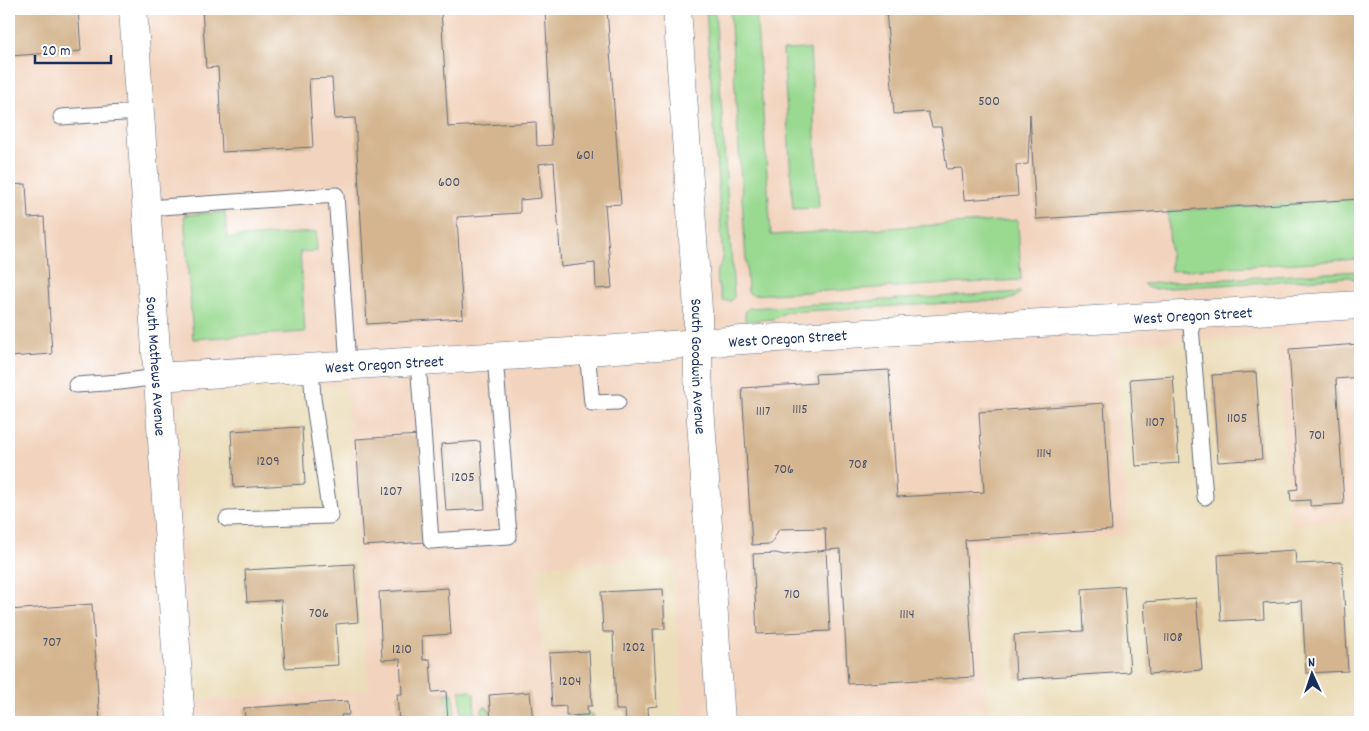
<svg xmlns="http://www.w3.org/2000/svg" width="1369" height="731" viewBox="0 0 1369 731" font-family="Dekko,sans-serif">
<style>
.built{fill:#f2d4be;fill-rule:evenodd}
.green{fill:#99d990;stroke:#5a8477}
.building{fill:#d4b58f}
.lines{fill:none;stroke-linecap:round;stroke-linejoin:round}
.lane-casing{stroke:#646c7e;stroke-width:17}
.street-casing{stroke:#646c7e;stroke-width:29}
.secondary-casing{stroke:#646c7e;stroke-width:29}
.lane{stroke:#fff;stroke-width:15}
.street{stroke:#fff;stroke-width:28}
.secondary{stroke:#fff;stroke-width:28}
.labels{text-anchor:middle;stroke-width:4.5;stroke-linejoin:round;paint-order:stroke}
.number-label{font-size:14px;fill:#49506a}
.street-label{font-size:16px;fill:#1b2f5e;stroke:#fff}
</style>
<rect width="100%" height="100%" fill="#fff"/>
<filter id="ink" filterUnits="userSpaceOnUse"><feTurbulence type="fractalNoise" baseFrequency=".02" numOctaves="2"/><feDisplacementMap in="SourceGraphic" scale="10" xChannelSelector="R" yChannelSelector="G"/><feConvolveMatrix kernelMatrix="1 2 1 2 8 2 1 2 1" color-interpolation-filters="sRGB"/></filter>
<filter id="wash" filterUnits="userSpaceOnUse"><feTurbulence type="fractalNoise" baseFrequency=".0096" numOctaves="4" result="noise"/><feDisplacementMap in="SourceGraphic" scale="20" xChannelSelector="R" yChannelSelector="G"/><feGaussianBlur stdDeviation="1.12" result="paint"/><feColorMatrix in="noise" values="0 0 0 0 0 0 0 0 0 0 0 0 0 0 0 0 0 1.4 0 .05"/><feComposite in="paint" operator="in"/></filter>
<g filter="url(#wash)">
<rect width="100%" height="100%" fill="#ebddb9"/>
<g class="built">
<path d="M9,9H1360V574L1356,521L1290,525L1277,335L1116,345L1128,535L976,545L981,630L989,722H683L673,559L536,566L542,653L589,651L593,722H9ZM345,384L369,690L197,700L178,418L179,409L193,394L204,392Z"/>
<polygon points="1360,717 1360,722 1260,722"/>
</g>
<g class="green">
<polygon points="706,9 715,9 734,296 731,301 723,301 718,284 716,273 723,260"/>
<polygon points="730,9 756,9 771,235 1018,220 1021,280 752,295 748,292"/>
<polygon points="1356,9 1360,9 1360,82"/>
<polygon points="810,49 819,208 793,209 783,50"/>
<polygon points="1360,199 1360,259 1171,271 1168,211"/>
<polygon points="225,212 227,238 316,232 317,251 300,252 305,332 193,339 184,215"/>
<polygon points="1360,271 1360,283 1350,277 1154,289 1148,288 1143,284"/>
<polygon points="1021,292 1014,298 1007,300 786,312 774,319 745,321 745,312 749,308"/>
<polygon points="460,691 471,691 474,694 475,722 462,722"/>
<polygon points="446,693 453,693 455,722 448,722"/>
<polygon points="484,707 487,707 490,712 491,722 483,722 482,710"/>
<polygon points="593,714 593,722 569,722 575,722 575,715"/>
</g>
<g id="blocks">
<g class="building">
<polygon points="9,9 78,9 81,51 9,56"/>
<polygon points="202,9 441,9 448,127 536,122 537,146 552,145 545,9 607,9 621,204 605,205 612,288 596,289 595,263 561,267 554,162 539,164 541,198 520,200 520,213 457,217 463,318 367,324 355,118 335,119 332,78 309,79 313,147 222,152 218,67 206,68"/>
<polygon points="886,9 1356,9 1360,82 1360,199 1036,219 1030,114 1028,164 1016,165 1018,196 964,200 962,168 947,169 941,127 932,127 928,112 894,114"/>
<polygon points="26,184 28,218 44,217 52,354 9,357 9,185"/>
<polygon points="1360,344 1360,377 1336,379 1344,504 1310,506 1310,500 1291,501 1290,490 1298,489 1289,349"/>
<polygon points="889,370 897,497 984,492 979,412 1104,403 1112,530 965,540 974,677 848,684 840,549 826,550 825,528 779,529 771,544 752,545 742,388 816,383 815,374"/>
<polygon points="1256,372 1262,459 1218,462 1212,375"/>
<polygon points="1173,376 1179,463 1136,466 1130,379"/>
<polygon points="302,427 305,484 234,488 231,431"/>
<polygon points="419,435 426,542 363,546 356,439"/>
<polygon points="480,441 485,509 446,511 441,444"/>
<polygon points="826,550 830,631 757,634 753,554 776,553 784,555"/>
<polygon points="1295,550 1296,564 1342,562 1348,671 1306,673 1302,601 1263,603 1264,619 1221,621 1218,555"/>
<polygon points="354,564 358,622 336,624 338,665 285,668 281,600 247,602 245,570"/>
<polygon points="1124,586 1130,672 1016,679 1014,635 1084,631 1082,589"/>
<polygon points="448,588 451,634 422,636 423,660 430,659 432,692 446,691 448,722 399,722 397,694 402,694 400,659 382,660 379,592"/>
<polygon points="663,589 665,629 653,629 657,706 648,707 649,722 626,722 625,710 616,710 613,632 603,632 601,592"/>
<polygon points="1196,598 1202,670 1149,674 1144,602"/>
<polygon points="92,604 100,722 9,722 9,610"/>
<polygon points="589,651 592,706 587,706 588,715 566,716 566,706 552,707 549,653"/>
<polygon points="530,692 533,722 491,722 489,695"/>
<polygon points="348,701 349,715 341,715 342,722 245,722 244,708"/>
</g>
</g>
</g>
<g filter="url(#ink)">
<use href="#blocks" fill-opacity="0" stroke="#646c7e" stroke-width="1"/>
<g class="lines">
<defs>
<g id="lane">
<polyline points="61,117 139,112"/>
<polyline points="147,208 336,195 348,364"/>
<polyline points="1190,314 1205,497"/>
<polyline points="587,351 592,403 618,402"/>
<polyline points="418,361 431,541 509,536 495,356"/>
<polyline points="76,385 120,382 157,377"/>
<polyline points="227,519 330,516 313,398 311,367"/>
</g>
<g id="street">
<path id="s1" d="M133,9L181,722"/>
<path id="s2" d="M157,377L587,351L742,340L1360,305"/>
</g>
<g id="secondary">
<path id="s3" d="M677,9L698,310V375L721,722"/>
</g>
</defs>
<use href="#lane" class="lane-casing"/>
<use href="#street" class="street-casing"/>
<use href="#secondary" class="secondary-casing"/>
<use href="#lane" class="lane"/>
<use href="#street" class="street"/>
<use href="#secondary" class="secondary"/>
</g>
</g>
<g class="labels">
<g class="number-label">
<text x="989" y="105">500</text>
<text x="585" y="159">601</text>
<text x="449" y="186">600</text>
<text x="800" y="413">1115</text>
<text x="763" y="415">1117</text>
<text x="1237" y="422">1105</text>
<text x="1155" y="426">1107</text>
<text x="1317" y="439">701</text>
<text x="1044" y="457">1114</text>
<text x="268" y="465">1209</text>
<text x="858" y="468">708</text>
<text x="784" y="473">706</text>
<text x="463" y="481">1205</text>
<text x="391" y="495">1207</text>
<text x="792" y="598">710</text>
<text x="319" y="617">706</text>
<text x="907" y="618">1114</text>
<text x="1173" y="641">1108</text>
<text x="52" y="646">707</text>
<text x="634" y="651">1202</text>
<text x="402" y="653">1210</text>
<text x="570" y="685">1204</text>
</g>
<g class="street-label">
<text dy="6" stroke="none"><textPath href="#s2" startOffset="1038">West Oregon Street</textPath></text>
<text dy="6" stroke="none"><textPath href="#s2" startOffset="632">West Oregon Street</textPath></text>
<text dy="6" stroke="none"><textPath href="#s2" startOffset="228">West Oregon Street</textPath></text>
<text dy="6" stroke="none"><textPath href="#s1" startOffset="358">South Mathews Avenue</textPath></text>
<text dy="6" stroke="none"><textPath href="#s3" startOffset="358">South Goodwin Avenue</textPath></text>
</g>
</g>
<rect width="1369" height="731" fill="none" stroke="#fff" stroke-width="30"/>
<g transform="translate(1312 674) rotate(357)" stroke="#ffffff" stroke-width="4" paint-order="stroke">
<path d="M0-4L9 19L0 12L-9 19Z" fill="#1b2f5e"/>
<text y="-8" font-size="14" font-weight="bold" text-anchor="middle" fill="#1b2f5e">N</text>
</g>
<path d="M35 55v8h76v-8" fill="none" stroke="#1b2f5e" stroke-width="2.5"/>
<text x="42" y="55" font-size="15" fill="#1b2f5e" stroke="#ffffff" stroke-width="4" paint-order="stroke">20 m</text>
</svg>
